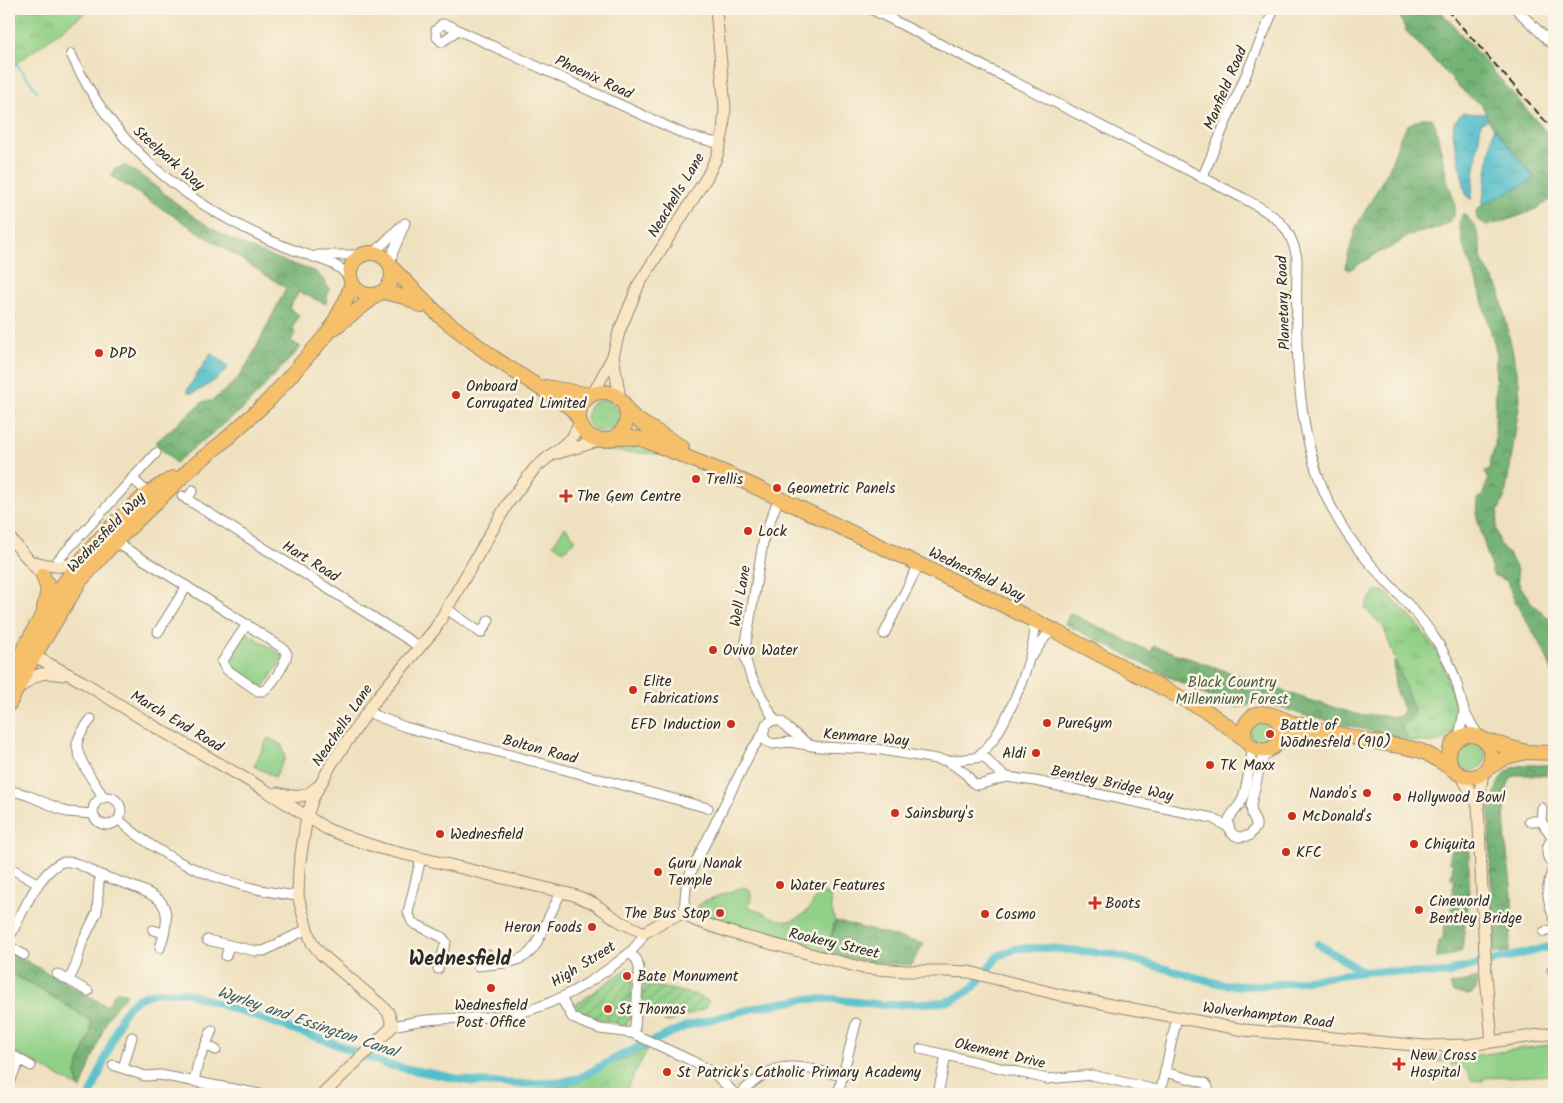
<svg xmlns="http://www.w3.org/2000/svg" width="1563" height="1103" viewBox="0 0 1563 1103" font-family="Kalam,sans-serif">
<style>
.grass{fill:#91d087;stroke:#5e7e59}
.forest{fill:url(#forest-crowns);stroke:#506e50}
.park{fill:url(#park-tufts);stroke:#5e7e59}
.garden{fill:url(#garden-furrows);stroke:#5e7e59}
.water{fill:url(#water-ripples);stroke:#3e747a}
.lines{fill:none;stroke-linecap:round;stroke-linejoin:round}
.stream{stroke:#51beca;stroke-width:2}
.canal{stroke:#51beca;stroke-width:8}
.street-casing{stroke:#8d8676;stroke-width:11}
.secondary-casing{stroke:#8d8676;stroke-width:13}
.primary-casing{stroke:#8d8676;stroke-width:16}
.street{stroke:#fff;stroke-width:9}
.secondary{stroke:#fbe6c4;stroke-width:11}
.primary{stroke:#f6c06b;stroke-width:14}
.rail{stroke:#2b2b2b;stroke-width:2;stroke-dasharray:8 4;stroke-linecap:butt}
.poi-dot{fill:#c8321e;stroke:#fcf5e5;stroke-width:2}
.labels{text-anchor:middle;stroke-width:5;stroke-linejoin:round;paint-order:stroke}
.street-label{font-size:15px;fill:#2b2b2b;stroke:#fcf5e5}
.poi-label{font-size:15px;fill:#2b2b2b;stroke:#fcf5e5;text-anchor:start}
.park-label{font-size:15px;fill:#4a5d47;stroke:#fcf5e5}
.water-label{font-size:16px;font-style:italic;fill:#385e63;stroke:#fcf5e5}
.district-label{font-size:20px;font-weight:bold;fill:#2b2b2b;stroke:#fcf5e5}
</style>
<defs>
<pattern id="forest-crowns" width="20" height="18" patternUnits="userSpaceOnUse" patternTransform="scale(1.25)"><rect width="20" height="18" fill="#74b274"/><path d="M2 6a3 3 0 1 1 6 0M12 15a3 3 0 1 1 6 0" fill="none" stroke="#5f915f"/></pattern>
<pattern id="park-tufts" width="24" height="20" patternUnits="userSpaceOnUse" patternTransform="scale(1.25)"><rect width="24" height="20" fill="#91d087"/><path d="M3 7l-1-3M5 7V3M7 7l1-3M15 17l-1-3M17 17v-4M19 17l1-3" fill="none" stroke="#77a96f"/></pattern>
<pattern id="garden-furrows" width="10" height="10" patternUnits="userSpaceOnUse" patternTransform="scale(1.25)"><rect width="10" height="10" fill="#91d087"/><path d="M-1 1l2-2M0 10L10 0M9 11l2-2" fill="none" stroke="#77a96f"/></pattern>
<pattern id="water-ripples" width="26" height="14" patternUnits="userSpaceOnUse" patternTransform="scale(1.25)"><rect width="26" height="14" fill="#51beca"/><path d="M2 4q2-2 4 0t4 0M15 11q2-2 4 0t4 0" fill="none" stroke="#439ba4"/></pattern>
</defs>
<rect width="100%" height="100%" fill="#fcf5e5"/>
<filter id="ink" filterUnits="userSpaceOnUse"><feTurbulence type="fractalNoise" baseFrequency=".02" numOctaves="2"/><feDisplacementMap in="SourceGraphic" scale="10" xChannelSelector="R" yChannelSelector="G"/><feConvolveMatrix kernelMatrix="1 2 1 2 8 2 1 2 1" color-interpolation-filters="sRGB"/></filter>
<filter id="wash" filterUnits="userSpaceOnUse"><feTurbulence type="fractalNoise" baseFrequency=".0096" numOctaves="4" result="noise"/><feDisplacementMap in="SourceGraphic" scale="20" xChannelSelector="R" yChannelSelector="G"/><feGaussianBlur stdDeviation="1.12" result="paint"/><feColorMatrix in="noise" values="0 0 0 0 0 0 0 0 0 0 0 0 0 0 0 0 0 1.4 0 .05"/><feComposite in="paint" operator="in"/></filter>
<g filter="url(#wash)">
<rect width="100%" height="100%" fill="#efe1c0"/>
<g class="grass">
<circle cx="603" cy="416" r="16"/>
<polygon points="626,441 636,442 662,454 620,452 596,448 596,447"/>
<polygon points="565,527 575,539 570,546 563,551 553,544"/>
<polygon points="247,633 284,656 264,687 258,687 227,667 226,661 244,634"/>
<circle cx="1262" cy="731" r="12"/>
<polygon points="268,738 282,745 285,758 275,777 254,766"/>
<circle cx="1470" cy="755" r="16"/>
<path d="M740,888H747C754,893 750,900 749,907C758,910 765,915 774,918C796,927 811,911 818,892L831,896V908L835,921L826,954L714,922C706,919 696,917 698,906L702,902Z"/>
<polygon points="9,971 19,978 33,984 91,1021 91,1032 76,1072 78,1087 9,1049"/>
<path d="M1554,1044V1075L1483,1078V1081L1471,1080C1467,1069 1463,1064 1451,1065L1452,1061L1436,1062L1438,1058H1441L1442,1055H1478Z"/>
</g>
<g class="forest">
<path d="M1397,9H1439L1554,141V195C1541,212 1508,219 1488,226L1477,219L1476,211L1482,205L1535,178L1488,120L1482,105L1466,94L1406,31Z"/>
<polygon points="1422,118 1432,118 1435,124 1448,182 1455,203 1454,215 1448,223 1440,228 1409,235 1394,246 1376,254 1349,270 1345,267 1356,227 1389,169 1401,135 1408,125"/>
<path d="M126,166C157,184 182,211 213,229C244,248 281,260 316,272L324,280L329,289L326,304L299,292L289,308L299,315L293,327L295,333L291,341L301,347L245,407L175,463L155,443L204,401H212L237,380L251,358L286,288L111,176L114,169Z"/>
<polygon points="1463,213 1475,226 1479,238 1482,261 1499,289 1519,381 1520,400 1511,461 1505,496 1498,512 1496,529 1500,544 1509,555 1516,567 1519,584 1531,602 1554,623 1554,676 1543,649 1514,600 1507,581 1493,575 1477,517 1478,498 1482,496 1488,480 1485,471 1490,470 1490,461 1495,447 1496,350 1479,288 1463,244 1459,223"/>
<path d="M1070,613L1151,652L1154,646L1312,701L1356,714L1398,717L1403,713C1403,703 1396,696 1395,686C1394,678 1395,670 1394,662L1400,661L1417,632V742L1303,715L1264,702H1255L1247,706L1238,707L1227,706L1065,624Z"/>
<path d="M1522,765H1548L1546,775H1516C1493,783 1511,874 1512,894C1513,913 1510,933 1509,952L1493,953L1489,808L1493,805C1497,783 1499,771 1522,765Z"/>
<polygon points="1469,850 1469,889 1462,951 1446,957 1437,958 1438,941 1442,941 1446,921 1450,922 1454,900 1451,898 1455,879 1451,878 1453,864 1449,862 1451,851"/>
<polygon points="836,921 924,944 911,965 868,962 826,954"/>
<polygon points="9,951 107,1006 116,991 127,994 116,1006 107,1019 81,1089 78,1087 76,1072 91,1032 91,1021 33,984 19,978 9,971"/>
<path d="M1477,978C1478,997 1467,998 1452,991L1450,985Z"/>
</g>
<g class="park">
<polygon points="9,9 90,9 9,69"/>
<path d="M1379,590L1387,593L1418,625L1440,656L1458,713L1456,726L1452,733L1445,739L1436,743L1409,741L1402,727L1415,713L1383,626L1365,609C1368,601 1371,593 1379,590Z"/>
<polygon points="648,1048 625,1093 626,1094 523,1094 524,1091 566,1086"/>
</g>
<g class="garden">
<polygon points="628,968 632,970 633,975 631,1016 626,1026 573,1012 573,1009 575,1005"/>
<polygon points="644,984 693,994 709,1001 706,1008 670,1022 664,1021 665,1010 641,1007"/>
</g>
<g class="water">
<polygon points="1462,113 1486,114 1488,120 1481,123 1471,200 1466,194 1453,134 1454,122"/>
<polygon points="1494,127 1535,179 1482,205"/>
<path d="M211,353L226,364L228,367C223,376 198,394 189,393L187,390Z"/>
</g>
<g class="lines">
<polyline class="stream" points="9,54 37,91"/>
<g class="canal">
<polyline points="1318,944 1363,972"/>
<path d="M91,1094L122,1015L128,1007L137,999L147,995L158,992H184L330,1042L388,1065L474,1082L524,1084L562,1082L579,1078L622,1055L686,1026L758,1007L805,999H832L884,1005L943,1002L953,1000L973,988L998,956L1017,948H1048L1112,954L1217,983C1263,992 1315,977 1361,972C1390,969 1420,976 1449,973L1458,969L1554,946"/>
</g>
</g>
</g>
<g filter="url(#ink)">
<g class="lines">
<defs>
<g id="street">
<path d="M871,9L1243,198C1272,214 1290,222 1297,258C1296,356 1292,463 1355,545C1379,578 1412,603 1434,637C1443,650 1451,665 1456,681C1459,690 1461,701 1464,710C1467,719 1474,728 1479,736"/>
<polyline points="1516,9 1554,46"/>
<polygon points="442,24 451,26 458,30 442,42 437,37 436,30"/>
<polyline points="458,30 686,135 721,144"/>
<path d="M71,54C111,142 178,198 265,238C287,249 310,255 333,264L341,269L350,278"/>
<polyline points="1202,178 1274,9"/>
<polyline points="374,253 401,226"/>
<polyline points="318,255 361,255"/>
<polyline points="390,265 393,252 405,223"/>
<polyline points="132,478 150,495"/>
<polyline points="182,496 420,647"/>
<polyline points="187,500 193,490"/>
<path d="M115,542C172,577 228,612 284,649L287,654C285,664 272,686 263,691H258L226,669L222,662L247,624"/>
<polyline points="58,560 156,453"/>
<polyline points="447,609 481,633 489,620"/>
<polyline points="158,632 187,586"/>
<polyline points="884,634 919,564"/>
<polyline points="1033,655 1046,636 1055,631"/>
<polyline points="367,712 405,727 708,808"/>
<path d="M91,719C86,726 78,735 77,744C76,758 96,785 104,798"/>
<polyline points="774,720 750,674 744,654 764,537 779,497"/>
<polyline points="763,734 766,741 773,744 789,742 820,747 876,749 948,761 983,757 987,759 993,767 1007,777"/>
<polyline points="1459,737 1464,711"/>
<path d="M1248,744L1252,753L1251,759C1248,773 1247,790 1241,802C1237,810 1230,814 1228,822L1231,833L1238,837L1249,836L1256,827V823L1252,814L1251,805L1261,762L1264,757L1272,749"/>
<path d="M978,756C981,753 986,749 989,745C1008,723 1039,648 1034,620"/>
<polyline points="948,761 966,774 973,783 978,785 1007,777 1035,781 1212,818 1228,827"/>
<polyline points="9,790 27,795 67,812 93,814"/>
<circle cx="107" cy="811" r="14"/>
<path d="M119,820C170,866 230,888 298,896"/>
<polyline points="1529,821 1541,821 1542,808"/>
<polyline points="1541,821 1553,838"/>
<path d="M1554,837C1545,846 1544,856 1554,866"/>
<polyline points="421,858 408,912 411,920 413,923 442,937 446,942 438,969"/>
<polyline points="9,867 38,884"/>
<path d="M1554,867C1544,891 1547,895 1554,919"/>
<polyline points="684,913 686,887 690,874 751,751 763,734 766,724 774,720 782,722 787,728 811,746"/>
<polyline points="153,930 164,933"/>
<polyline points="1544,932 1554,929"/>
<path d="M9,939C20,917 37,875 60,863C64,861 70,862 75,863C84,866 93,872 103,876C117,881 153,891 162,903C171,917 164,934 160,948"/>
<polyline points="207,940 255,951 264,951 307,929"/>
<polyline points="9,946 24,955"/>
<polyline points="630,953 637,960 639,969 635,1027 632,1033"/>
<polyline points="226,956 229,945"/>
<polyline points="486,965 488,955"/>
<path d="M478,966C498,963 522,966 535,946L561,892"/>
<polyline points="1552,970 1554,970"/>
<polyline points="57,974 88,991"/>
<polyline points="69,980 76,965 82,943 97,912 99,882 102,876"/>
<polyline points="561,998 572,1017 581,1022 600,1029 632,1033 692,1061 715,1074 735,1094"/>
<path d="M393,1026C404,1024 416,1021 427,1020C457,1017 488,1020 518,1013C550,1006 580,989 607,970C621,959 637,950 644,933"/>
<polyline points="206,1045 216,1050"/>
<polyline points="921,1049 1047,1079 1092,1075 1161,1091"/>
<polyline points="9,1053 31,1066"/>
<polyline points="113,1065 145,1076 160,1075 260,1094"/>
<polyline points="123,1068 132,1037"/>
<polyline points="1165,1072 1205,1083 1208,1087 1208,1094"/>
<polyline points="194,1081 198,1063 212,1030"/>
<polyline points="9,1082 20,1061"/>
<path d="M740,1094C778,1056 795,1066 843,1076"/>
<polyline points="838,1094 856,1023"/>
<polyline points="938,1094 946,1055"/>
<polyline points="1160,1094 1177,1017"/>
</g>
<g id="secondary">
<polyline points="613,356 620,399"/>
<polyline points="593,394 613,356 619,332 639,284 707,177 717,156 723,132 725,108 716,9"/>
<polyline points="558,453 601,440"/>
<polyline points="9,537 48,582"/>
<path d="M34,562C54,567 62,569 81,560"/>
<polyline points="27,652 83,682 152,725 265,790 327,829 355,840 383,849 574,895 593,903 619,921 644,933 665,920 684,913 694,920 735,934 863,968 906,971 948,971 969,972 1064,996 1244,1030 1425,1046 1469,1045 1554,1033"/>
<path d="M19,688C35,675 41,670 62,675"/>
<polyline points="1483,772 1478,805 1486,976 1492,1042"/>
<polyline points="1461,775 1478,805"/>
<path d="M277,793C293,797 304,800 317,787"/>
<polyline points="323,1094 393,1026 388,1012 382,1006 321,954 312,943 307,929 298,896 299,868 307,816 313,798 332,763 377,698 435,629 508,503 535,468 572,438 580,423"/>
</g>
<g id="primary">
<circle cx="371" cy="274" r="21"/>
<polyline points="392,268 442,318 494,358 571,408 579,418"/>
<polyline points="383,292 405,297 422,306"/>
<polyline points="334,328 377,295"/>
<polyline points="546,387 590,395"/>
<circle cx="603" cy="416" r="24"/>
<polyline points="626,410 639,421 682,447"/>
<polyline points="616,436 642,439 728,474 975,591 1055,631 1208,712 1245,739"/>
<polyline points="43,575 48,590 44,608"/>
<path d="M9,680C40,609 87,543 147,494C155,488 165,483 173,478"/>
<polyline points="9,704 34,656 80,581 115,542 191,468 225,440 269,400 329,332 346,300 352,283"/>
<path d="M1274,716C1294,739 1267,761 1250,745C1246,742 1244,737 1244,732C1244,723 1251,715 1260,713C1271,712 1283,720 1293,723C1320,731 1348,736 1375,742C1390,745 1406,746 1421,751C1432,755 1443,764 1454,770"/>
<circle cx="1470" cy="756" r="21"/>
<polyline points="1484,740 1526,752 1554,753"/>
<polyline points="1278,743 1301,735 1319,734"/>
<polyline points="1486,769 1506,757 1526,752"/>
</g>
</defs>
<use href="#street" class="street-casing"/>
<use href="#secondary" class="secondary-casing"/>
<use href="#primary" class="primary-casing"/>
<use href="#street" class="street"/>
<use href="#secondary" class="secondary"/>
<use href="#primary" class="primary"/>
<polyline class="rail" points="1446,9 1554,131"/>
</g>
</g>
<g class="poi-dot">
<circle cx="99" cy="353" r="5"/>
<circle cx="456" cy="395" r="5"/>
<circle cx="696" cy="479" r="5"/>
<circle cx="777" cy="488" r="5"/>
<path d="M563.5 488.5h5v5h5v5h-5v5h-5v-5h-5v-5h5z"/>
<circle cx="748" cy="531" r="5"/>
<circle cx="713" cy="650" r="5"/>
<circle cx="633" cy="690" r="5"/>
<circle cx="1047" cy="723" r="5"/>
<circle cx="731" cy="724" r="5"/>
<circle cx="1270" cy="734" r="5"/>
<circle cx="1036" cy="753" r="5"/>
<circle cx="1210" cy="765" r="5"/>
<circle cx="1367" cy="793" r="5"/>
<circle cx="1397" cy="797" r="5"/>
<circle cx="895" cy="813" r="5"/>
<circle cx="1292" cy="816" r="5"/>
<circle cx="440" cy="834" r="5"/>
<circle cx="1414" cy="844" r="5"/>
<circle cx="1286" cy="852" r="5"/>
<circle cx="658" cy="872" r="5"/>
<circle cx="780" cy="885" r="5"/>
<path d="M1092.5 895.5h5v5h5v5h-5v5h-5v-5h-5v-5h5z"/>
<circle cx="1419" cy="910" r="5"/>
<circle cx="720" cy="913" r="5"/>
<circle cx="985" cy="914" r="5"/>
<circle cx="592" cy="927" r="5"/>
<circle cx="627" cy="976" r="5"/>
<circle cx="491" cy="988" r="5"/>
<circle cx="608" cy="1009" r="5"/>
<path d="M1396.5 1056.5h5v5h5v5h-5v5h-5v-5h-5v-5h5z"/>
<circle cx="667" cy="1072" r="5"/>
</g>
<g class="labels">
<g class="street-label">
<text transform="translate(594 77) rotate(25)" y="5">Phoenix Road</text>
<text transform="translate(1225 88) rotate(-67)" y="5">Manfield Road</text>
<text transform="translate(169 158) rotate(41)" y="5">Steelpark Way</text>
<text transform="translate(676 195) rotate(-59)" y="5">Neachells Lane</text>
<text transform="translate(1283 303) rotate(-92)" y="5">Planetary Road</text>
<text transform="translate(106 532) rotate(-46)" y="5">Wednesfield Way</text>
<text transform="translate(311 561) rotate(32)" y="5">Hart Road</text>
<text transform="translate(977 574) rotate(26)" y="5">Wednesfield Way</text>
<text transform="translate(740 596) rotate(-80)" y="5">Well Lane</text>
<text transform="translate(177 721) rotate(31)" y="5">March End Road</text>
<text transform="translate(342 725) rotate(-56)" y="5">Neachells Lane</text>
<text transform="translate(866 737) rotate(5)" y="5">Kenmare Way</text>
<text transform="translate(540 749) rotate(15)" y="5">Bolton Road</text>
<text transform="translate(1112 783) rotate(12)" y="5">Bentley Bridge Way</text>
<text transform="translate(834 943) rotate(13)" y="5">Rookery Street</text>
<text transform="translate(583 964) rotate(-32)" y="5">High Street</text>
<text transform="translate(1268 1015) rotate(7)" y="5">Wolverhampton Road</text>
<text transform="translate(1000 1053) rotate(13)" y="5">Okement Drive</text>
</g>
<g class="poi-label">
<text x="109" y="358">DPD</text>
<text x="466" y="391">Onboard<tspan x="466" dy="17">Corrugated Limited</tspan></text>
<text x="706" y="484">Trellis</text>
<text x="787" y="493">Geometric Panels</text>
<text x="577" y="501">The Gem Centre</text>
<text x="758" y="536">Lock</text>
<text x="723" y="655">Ovivo Water</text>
<text x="643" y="686">Elite<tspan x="643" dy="17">Fabrications</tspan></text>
<text x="1057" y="728">PureGym</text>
<text x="721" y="729" text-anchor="end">EFD Induction</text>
<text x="1280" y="730">Battle of<tspan x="1280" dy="17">Wōdnesfeld (910)</tspan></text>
<text x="1026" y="758" text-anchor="end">Aldi</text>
<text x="1220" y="770">TK Maxx</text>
<text x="1357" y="798" text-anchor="end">Nando's</text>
<text x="1407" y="802">Hollywood Bowl</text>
<text x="905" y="818">Sainsbury's</text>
<text x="1302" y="821">McDonald's</text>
<text x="450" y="839">Wednesfield</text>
<text x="1424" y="849">Chiquita</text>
<text x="1296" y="857">KFC</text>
<text x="668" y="868">Guru Nanak<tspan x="668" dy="17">Temple</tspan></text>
<text x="790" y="890">Water Features</text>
<text x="1429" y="906">Cineworld<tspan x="1429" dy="17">Bentley Bridge</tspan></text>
<text x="1105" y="908">Boots</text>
<text x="710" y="918" text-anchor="end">The Bus Stop</text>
<text x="995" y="919">Cosmo</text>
<text x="582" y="932" text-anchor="end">Heron Foods</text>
<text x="637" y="981">Bate Monument</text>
<text x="491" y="1010" text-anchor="middle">Wednesfield<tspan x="491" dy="17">Post Office</tspan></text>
<text x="618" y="1014">St Thomas</text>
<text x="1410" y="1060">New Cross<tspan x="1410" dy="17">Hospital</tspan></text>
<text x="677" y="1077">St Patrick's Catholic Primary Academy</text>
</g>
<g class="park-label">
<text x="1232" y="687">Black Country<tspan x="1232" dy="17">Millennium Forest</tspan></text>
</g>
<g class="water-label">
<text transform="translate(308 1021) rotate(19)" y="6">Wyrley and Essington Canal</text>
</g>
<g class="district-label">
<text x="460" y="965">Wednesfield</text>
</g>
</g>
<rect width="1563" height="1103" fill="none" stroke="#fcf5e5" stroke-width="30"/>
</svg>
